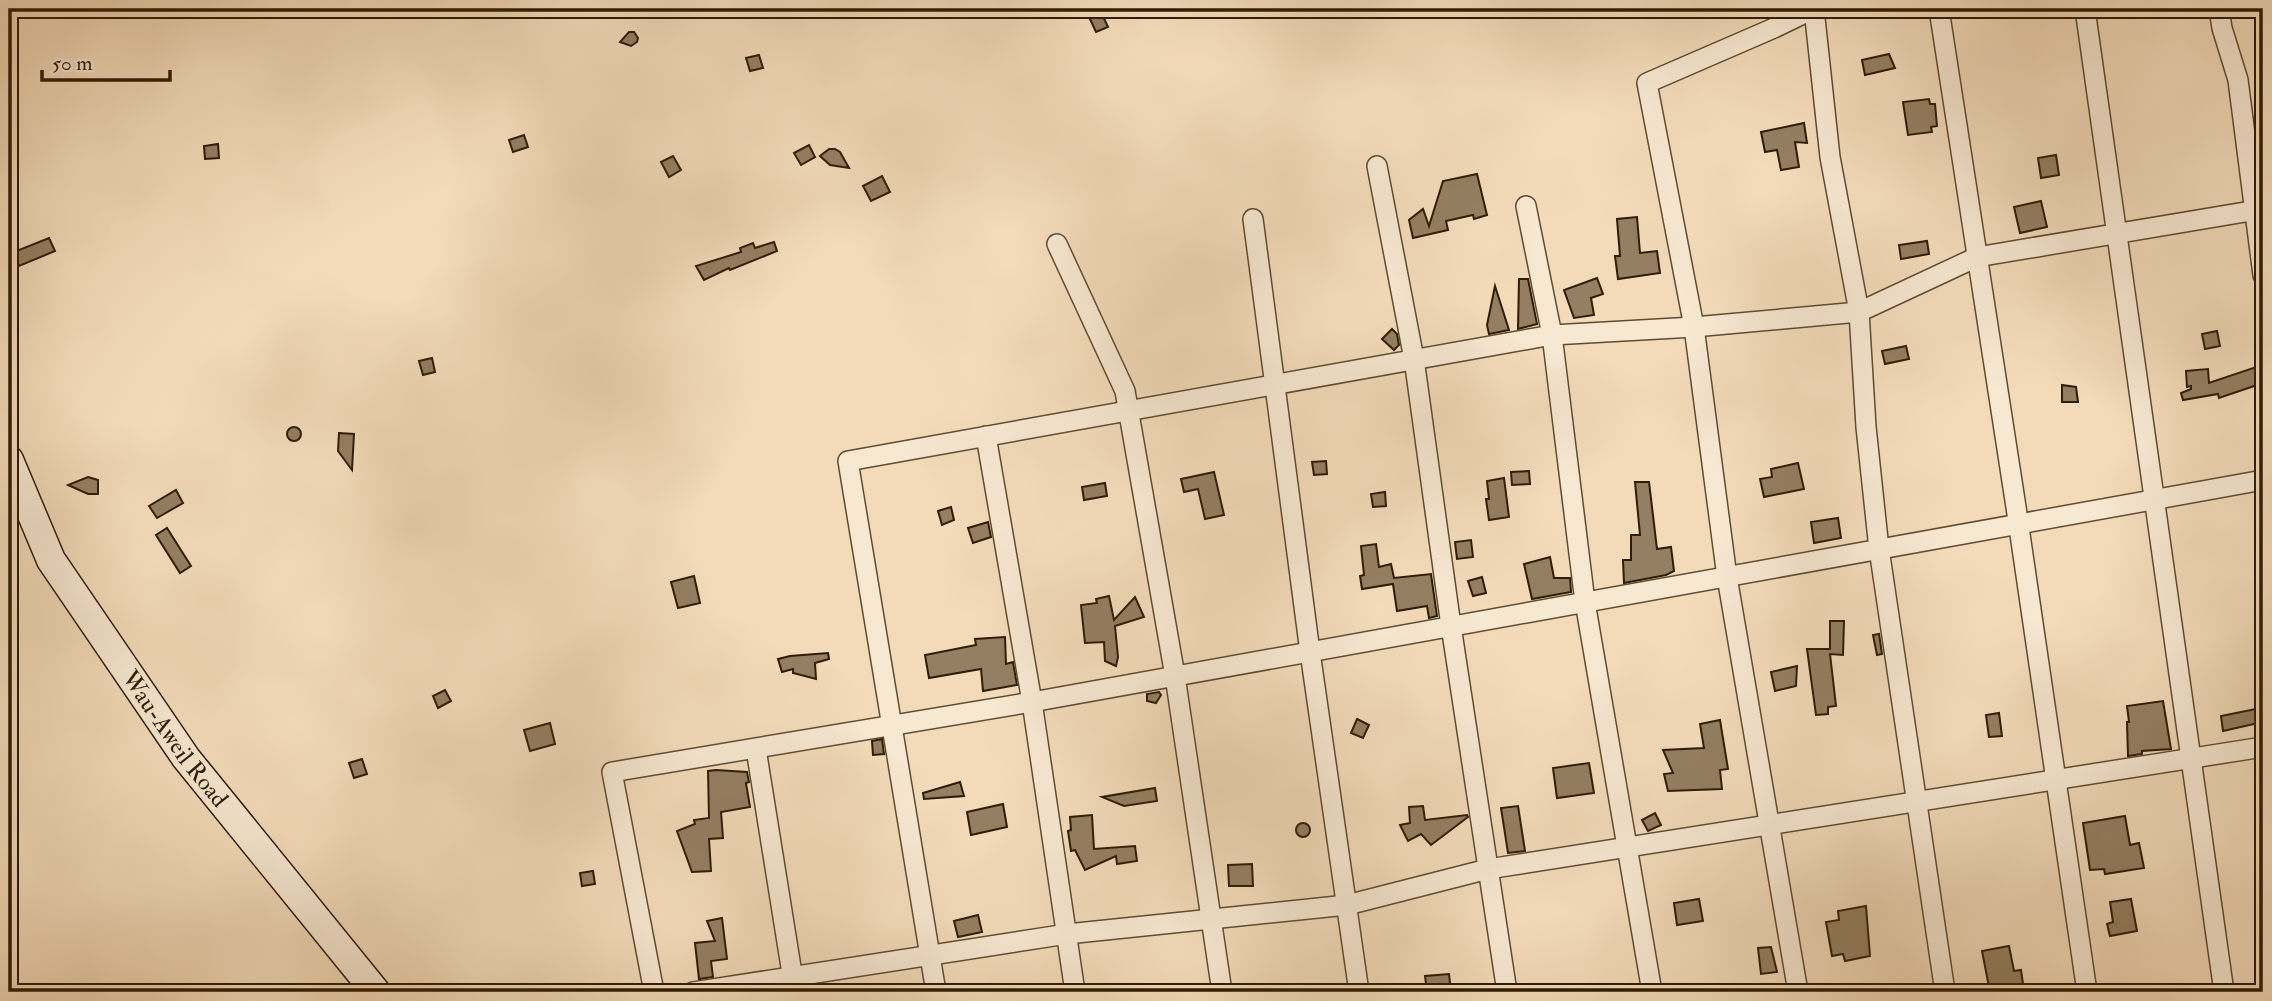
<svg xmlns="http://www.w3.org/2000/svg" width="2272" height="1001" viewBox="0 0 2272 1001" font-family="'IM FELL Double Pica',serif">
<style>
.building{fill:#947f62;stroke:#2e1c03;stroke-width:2}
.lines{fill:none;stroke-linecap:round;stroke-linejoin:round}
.street-casing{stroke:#5f4c31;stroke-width:22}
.secondary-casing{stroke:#2e1c03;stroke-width:31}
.street{stroke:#f7e8d2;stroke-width:19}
.secondary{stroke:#f7e8d2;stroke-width:28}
.labels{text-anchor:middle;stroke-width:5;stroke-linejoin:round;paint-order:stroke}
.street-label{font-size:24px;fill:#2e1c03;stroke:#f7e8d2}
</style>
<rect width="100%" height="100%" fill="#f3dbba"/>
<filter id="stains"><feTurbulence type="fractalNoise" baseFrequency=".00286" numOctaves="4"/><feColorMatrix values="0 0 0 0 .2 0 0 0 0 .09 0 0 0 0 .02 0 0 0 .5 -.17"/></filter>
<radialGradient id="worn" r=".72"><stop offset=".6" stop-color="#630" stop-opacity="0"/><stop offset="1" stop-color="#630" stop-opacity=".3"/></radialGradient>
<g class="building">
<polygon points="1101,12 1108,27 1096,32 1089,17"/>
<polygon points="629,32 634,32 638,38 637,42 631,46 620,42"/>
<polygon points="1889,54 1895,68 1865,75 1862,60"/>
<polygon points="759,55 763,68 750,71 746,58"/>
<polygon points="1929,99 1930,104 1935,104 1937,126 1931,127 1932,132 1908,135 1903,102"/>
<polygon points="1804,123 1807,143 1795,142 1799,167 1781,170 1777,150 1765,152 1761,132"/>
<polygon points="524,135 528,147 513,152 509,140"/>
<polygon points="218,144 219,158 205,159 204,146"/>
<polygon points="809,145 815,157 801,165 794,153"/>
<polygon points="829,149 835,149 840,152 849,168 830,165 820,156"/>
<polygon points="2056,155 2059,175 2041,178 2038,158"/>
<polygon points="673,156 681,170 669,177 661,162"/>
<polygon points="1477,174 1487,215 1474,219 1473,215 1446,221 1448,230 1413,238 1409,220 1423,209 1429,226 1443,181"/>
<polygon points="882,176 890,192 871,201 863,186"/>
<polygon points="2041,201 2047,227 2020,233 2014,207"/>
<polygon points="1637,217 1640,253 1657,251 1660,273 1618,279 1615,256 1620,256 1617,219"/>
<polygon points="49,238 55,251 19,266 14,252"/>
<polygon points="1927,241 1929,254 1901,259 1899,245"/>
<polygon points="774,242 777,251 730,270 729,268 704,280 696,266 741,252 740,248 753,243 755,248"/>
<polygon points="1597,278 1603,294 1591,298 1594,315 1574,318 1564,290"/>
<polygon points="1519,279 1528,279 1537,324 1518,329"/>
<polygon points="1495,286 1509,330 1489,334 1487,325"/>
<polygon points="1392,329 1397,334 1399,345 1394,350 1382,339"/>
<polygon points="2217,331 2220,346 2205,349 2202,334"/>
<polygon points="1906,346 1909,359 1885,364 1882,351"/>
<polygon points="432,358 435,372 423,375 419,361"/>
<polygon points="2262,365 2263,383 2219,398 2218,394 2183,400 2181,393 2191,389 2191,386 2187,387 2186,371 2208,369 2209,383"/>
<polygon points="2062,385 2076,387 2078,402 2062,402"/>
<circle cx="294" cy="434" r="7"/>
<polygon points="339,433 354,434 352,470 338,451"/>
<polygon points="1326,461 1327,474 1314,475 1312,462"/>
<polygon points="1798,463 1804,489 1764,497 1760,479 1772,477 1771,469"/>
<polygon points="1529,471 1530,484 1512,485 1511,472"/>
<polygon points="1214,472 1224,515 1205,519 1198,489 1184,492 1181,479"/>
<polygon points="88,477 98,480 98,494 88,494 68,485"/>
<polygon points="1504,478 1509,517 1489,520 1486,499 1489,499 1487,481"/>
<polygon points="1635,482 1649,482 1657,549 1671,547 1674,571 1666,575 1624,583 1623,560 1631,560 1631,535 1640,535"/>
<polygon points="1105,483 1107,496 1084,500 1082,487"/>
<polygon points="176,490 183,503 157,518 149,506"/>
<polygon points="1385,492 1386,506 1373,507 1371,494"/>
<polygon points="951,507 954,520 942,525 938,511"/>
<polygon points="1838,518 1841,538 1814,543 1811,522"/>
<polygon points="988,522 991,537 973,543 968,528"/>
<polygon points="167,528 191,566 180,573 156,535"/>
<polygon points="1471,540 1473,557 1457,559 1455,542"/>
<polygon points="1376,544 1379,567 1391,564 1394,578 1431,574 1437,616 1429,618 1427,606 1397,611 1393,584 1362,589 1360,576 1364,575 1361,546"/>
<polygon points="1550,557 1554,578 1570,578 1571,592 1532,599 1524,564"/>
<polygon points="694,576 700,603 678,608 671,582"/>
<polygon points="1482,577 1486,593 1473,596 1468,581"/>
<polygon points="1109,596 1114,620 1135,597 1144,617 1115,626 1118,657 1116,666 1105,661 1104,642 1085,643 1081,605 1097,603 1096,599"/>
<polygon points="1830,621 1844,621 1843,655 1830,654 1836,706 1828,707 1828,714 1816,715 1807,649 1830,649"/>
<polygon points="1879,634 1882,654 1877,655 1873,635"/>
<polygon points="1005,637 1006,664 1013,662 1017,685 983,691 981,669 929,678 925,655 976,645 975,639"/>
<polygon points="828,653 829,659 815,663 816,679 793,673 793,669 782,672 778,659 790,656"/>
<polygon points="1797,666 1796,686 1775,691 1771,672"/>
<polygon points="445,690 451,701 438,708 433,696"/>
<polygon points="1159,692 1161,695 1156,703 1147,701 1147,694"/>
<polygon points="2163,701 2171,749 2142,751 2142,754 2128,756 2127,722 2129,722 2127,706"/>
<polygon points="2261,708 2263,722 2223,731 2221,716"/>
<polygon points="1999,713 2002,736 1989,737 1986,715"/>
<polygon points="1357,719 1369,725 1363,738 1351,733"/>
<polygon points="1720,720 1728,769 1720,770 1722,789 1668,791 1664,774 1673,773 1663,750 1704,748 1700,724"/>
<polygon points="550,723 555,744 530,751 524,730"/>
<polygon points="882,739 884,754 873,755 872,741"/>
<polygon points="362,759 367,774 354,778 349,763"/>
<polygon points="1589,763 1594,793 1557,798 1553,768"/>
<polygon points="716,770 747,772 749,782 746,783 750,807 721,812 723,838 709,839 711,871 692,872 677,831 695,824 694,820 709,818 708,771"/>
<polygon points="960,782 964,796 924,799 923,793"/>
<polygon points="1155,788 1157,801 1124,806 1102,797"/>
<polygon points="1003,804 1007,827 971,835 967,812"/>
<polygon points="1423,806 1425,820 1467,815 1468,817 1431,845 1421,834 1408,841 1400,825 1410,823 1409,807"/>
<polygon points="1518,806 1525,851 1508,853 1501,808"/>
<polygon points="1655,813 1661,825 1648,831 1642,820"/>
<polygon points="1092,815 1094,849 1135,846 1137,861 1117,864 1116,856 1085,870 1075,850 1071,851 1068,831 1071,830 1070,817"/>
<polygon points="2125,816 2130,845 2139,843 2144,868 2105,874 2104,869 2090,870 2083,823"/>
<circle cx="1303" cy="830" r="7"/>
<polygon points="1252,864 1253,886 1229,886 1228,865"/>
<polygon points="593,871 595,884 582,886 580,873"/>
<polygon points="1699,899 1703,921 1677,925 1674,903"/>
<polygon points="2131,899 2137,931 2110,936 2107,924 2113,922 2110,902"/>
<polygon points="1866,906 1870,956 1845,961 1843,954 1832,956 1826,922 1839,920 1838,911"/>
<polygon points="978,915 982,932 958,937 954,921"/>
<polygon points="722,918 727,959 711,961 713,977 699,979 695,943 715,941 707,921"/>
<polygon points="2009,946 2014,971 2021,970 2023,984 2006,986 2007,992 1990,992 1982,951"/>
<polygon points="1771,947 1777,972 1761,974 1758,948"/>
<polygon points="1449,974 1451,992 1427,992 1425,976"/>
</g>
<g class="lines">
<defs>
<g id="street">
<polyline points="1814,9 1830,157 1859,312 1866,427 1879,549 1945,992"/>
<polyline points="1939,9 2016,507 2087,992"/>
<polyline points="2085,9 2224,992"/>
<polyline points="2219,9 2222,28 2238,80 2263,275"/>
<polyline points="1377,166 1414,359 1451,626 1507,992"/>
<polyline points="1526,206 1552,335 1585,602 1652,992"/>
<polyline points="1253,219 1310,652 1359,992"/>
<polyline points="1057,244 1125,391 1175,676 1222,992"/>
<polyline points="986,436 1032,702 1075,992"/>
<polyline points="756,749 795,992"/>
<polyline points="654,992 612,772 1032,702 2263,480"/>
<polyline points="693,992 1067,934 1347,905 1488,869 2263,747"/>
<polyline points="936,992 848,461 1552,335 1694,327 1859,312 1977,257 2263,209"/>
<polyline points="1798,992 1727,577 1694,327 1647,83 1774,28 1813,9"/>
</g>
<g id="secondary">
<path id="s1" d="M9,460L51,560L186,758L376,992"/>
</g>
</defs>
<use href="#street" class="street-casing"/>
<use href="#secondary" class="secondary-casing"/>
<use href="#street" class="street"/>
<use href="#secondary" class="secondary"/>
</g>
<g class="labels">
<g class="street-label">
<text dy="8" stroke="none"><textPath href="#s1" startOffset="326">Wau-Aweil Road</textPath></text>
</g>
</g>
<rect width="2272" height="1001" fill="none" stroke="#f3dbba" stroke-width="35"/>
<rect x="10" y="10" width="2251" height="980" fill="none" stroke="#2e1c03" stroke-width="3.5"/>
<rect x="18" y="18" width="2237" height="966" fill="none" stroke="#2e1c03" stroke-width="2"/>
<path d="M42 70v10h128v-10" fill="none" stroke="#2e1c03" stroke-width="3.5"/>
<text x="52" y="70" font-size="21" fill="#2e1c03" stroke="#f7e8d2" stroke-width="5" paint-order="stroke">50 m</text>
<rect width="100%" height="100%" filter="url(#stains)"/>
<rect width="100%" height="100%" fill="url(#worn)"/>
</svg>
